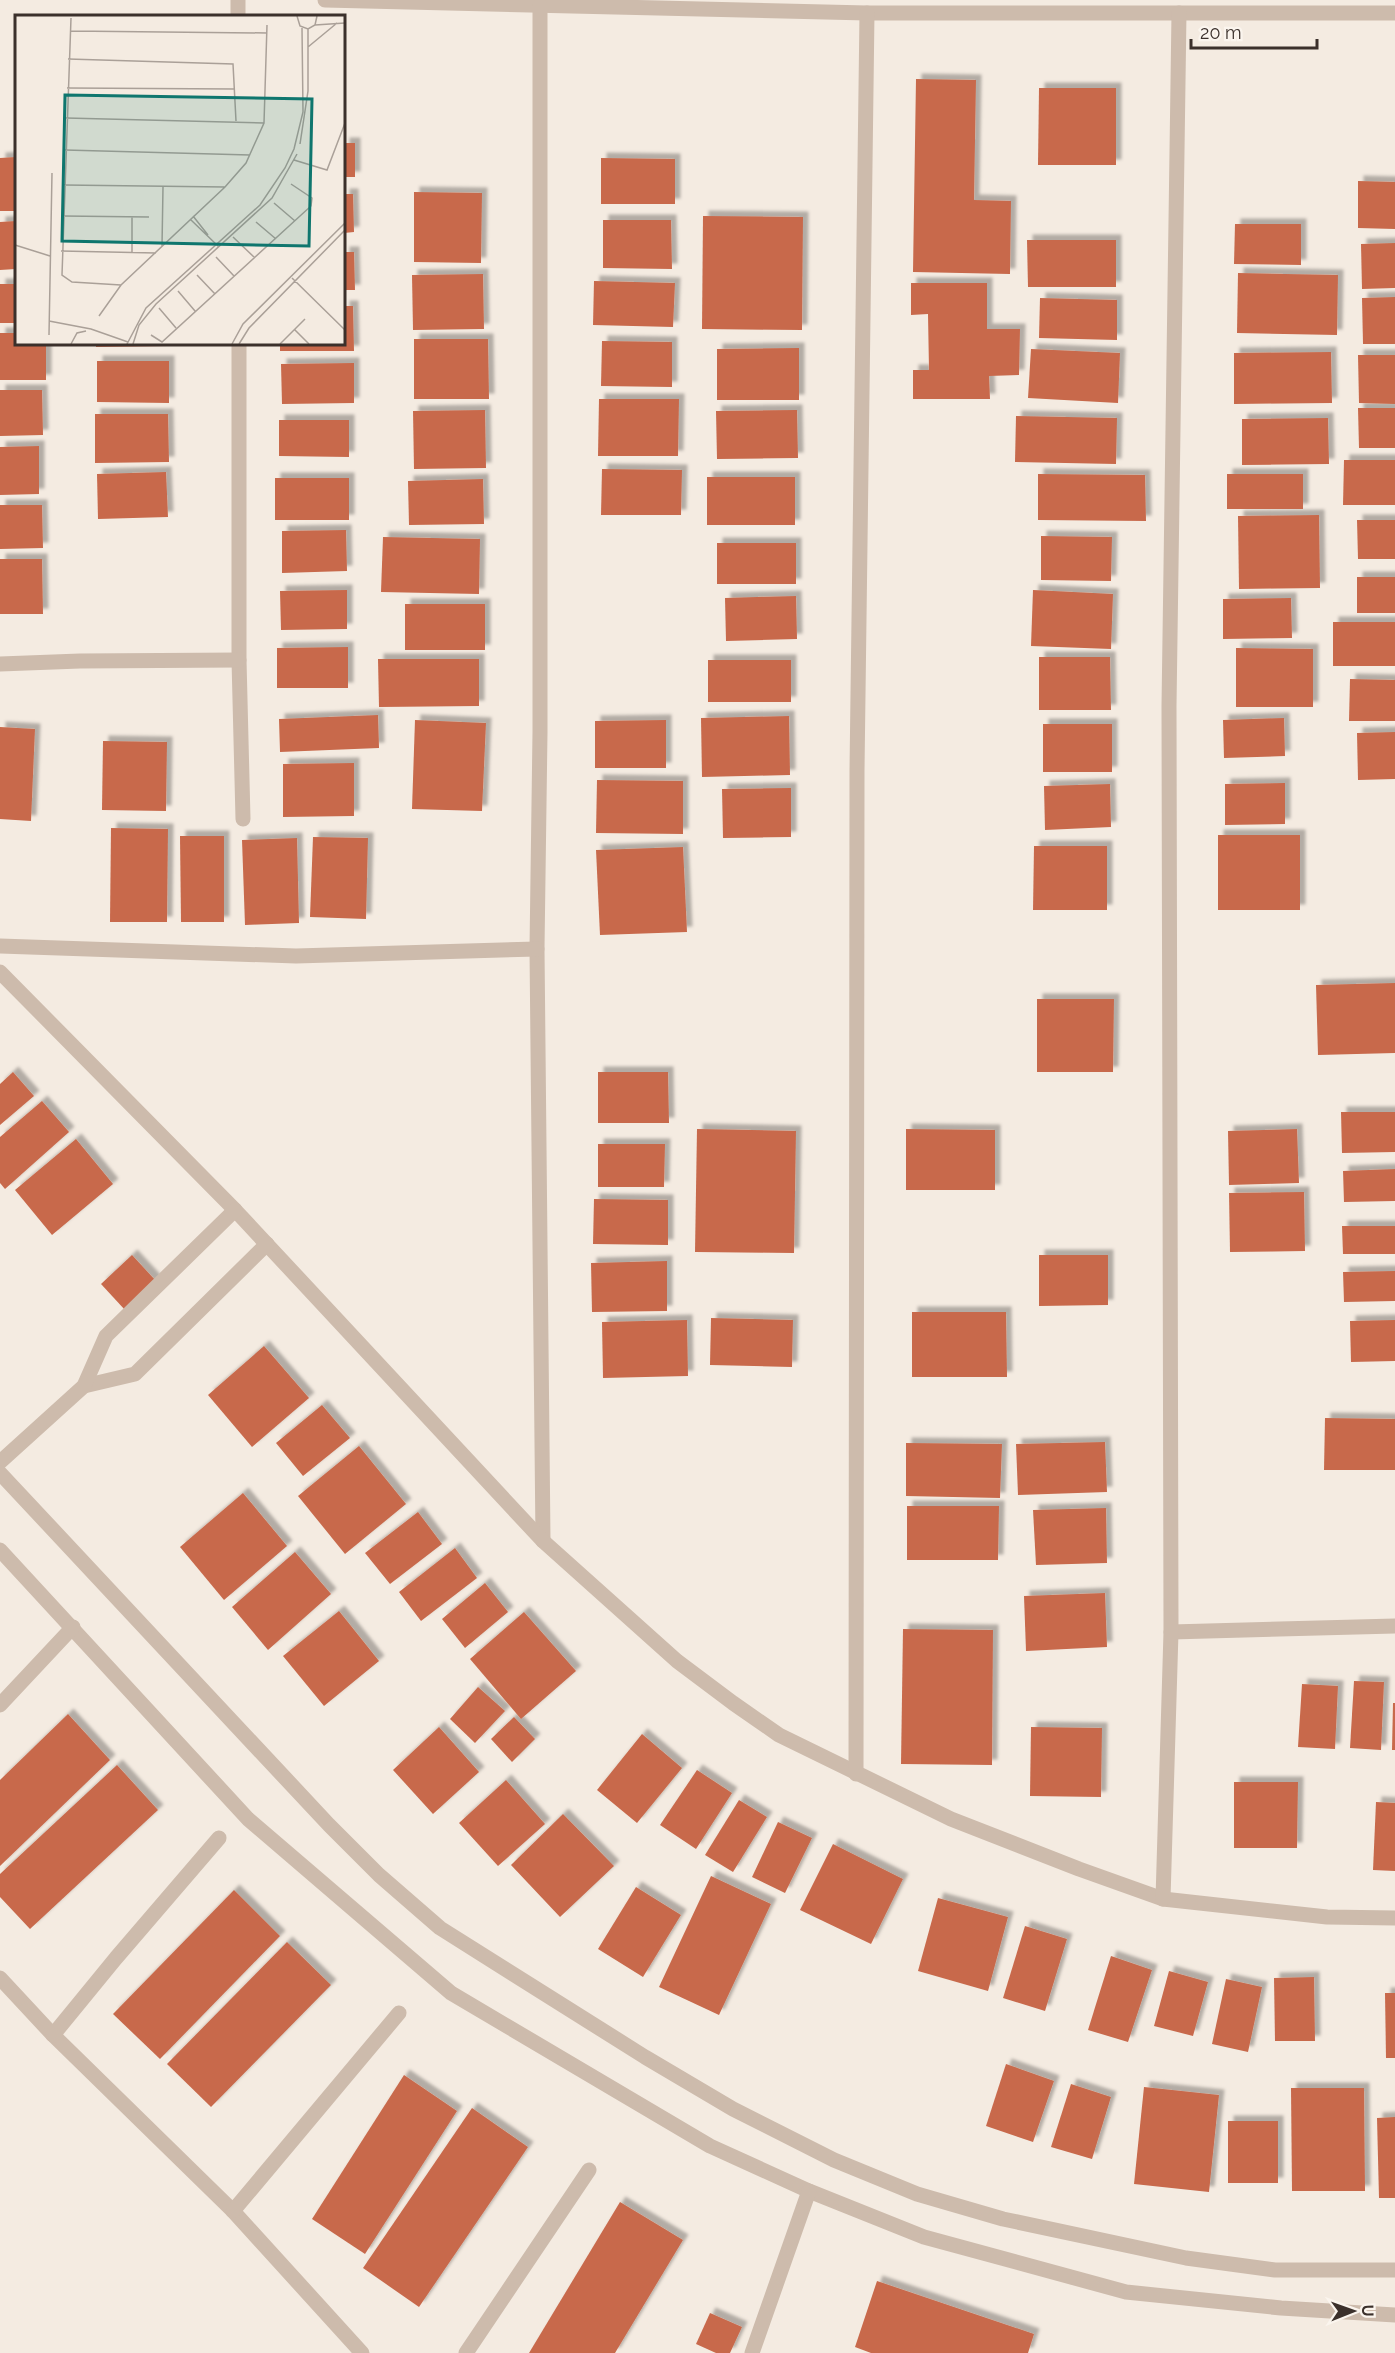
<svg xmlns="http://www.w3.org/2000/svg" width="1395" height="2353" viewBox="0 0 1395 2353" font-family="Raleway,sans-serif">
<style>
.building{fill:#c8694b;filter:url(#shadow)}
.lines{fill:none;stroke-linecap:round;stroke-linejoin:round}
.minor{stroke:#cdbbac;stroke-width:15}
.inset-road{fill:none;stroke:#aaa098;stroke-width:1.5}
.view{fill:#0f766e;fill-opacity:0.15;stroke:#0f766e;stroke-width:3}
.inset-edge{fill:none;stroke:#3b302b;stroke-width:3}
</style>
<defs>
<filter id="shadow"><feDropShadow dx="5.5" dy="-5.5" stdDeviation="1.5" flood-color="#0004"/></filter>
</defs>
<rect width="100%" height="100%" fill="#f4ebe1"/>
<g class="building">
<polygon points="916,79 976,80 974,200 1011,201 1010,274 913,272"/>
<polygon points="1039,88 1116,88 1116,165 1038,165"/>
<rect x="344" y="143" width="11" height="34"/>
<polygon points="16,157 16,211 0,211 0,158"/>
<polygon points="601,158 675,159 675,204 601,204"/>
<polygon points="1358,181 1395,182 1395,229 1358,228"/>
<polygon points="414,192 482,193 481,263 414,262"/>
<polygon points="344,194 353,194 354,232 344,233"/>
<polygon points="703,216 803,217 802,330 702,329"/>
<polygon points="603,220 671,220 672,269 603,268"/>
<polygon points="16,221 16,269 0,270 0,222"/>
<polygon points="1235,224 1301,224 1301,265 1234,264"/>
<polygon points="1027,240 1116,240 1116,287 1028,287"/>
<polygon points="1395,243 1395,288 1362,289 1361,244"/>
<polygon points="344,252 354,252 355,290 344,290"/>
<polygon points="1238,273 1338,275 1337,335 1237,333"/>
<polygon points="483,274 484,329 413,330 412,275"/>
<polygon points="594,281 675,283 673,327 593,325"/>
<polygon points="911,283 987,283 987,329 1020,329 1019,375 989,376 990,399 913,399 913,370 929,370 928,314 911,315"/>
<rect x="0" y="284" width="16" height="39"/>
<polygon points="1395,297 1395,344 1363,344 1362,298"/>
<polygon points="1040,298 1117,300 1117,340 1039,338"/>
<polygon points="344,306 353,306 354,351 280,351 280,344 344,344"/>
<polygon points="0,333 16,333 16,344 46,344 46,380 0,380"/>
<polygon points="414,339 488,339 489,399 414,399"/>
<polygon points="602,341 672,342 672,387 601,386"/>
<polygon points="96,344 167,344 167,346 96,347"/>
<polygon points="799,348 799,400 717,400 717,349"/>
<polygon points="1031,349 1120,353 1118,403 1028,398"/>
<polygon points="1331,352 1332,403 1234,404 1234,353"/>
<polygon points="1358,355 1395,355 1395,404 1359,403"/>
<polygon points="97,361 169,361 169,403 97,402"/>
<polygon points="354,363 354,403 282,404 281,364"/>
<polygon points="0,390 42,390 43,435 0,436"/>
<polygon points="599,399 679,399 678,456 598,456"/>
<polygon points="1358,408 1395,408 1395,448 1359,448"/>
<polygon points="485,410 486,468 414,469 413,411"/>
<polygon points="797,410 798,458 717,459 716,411"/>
<polygon points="95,414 168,414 169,462 95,463"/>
<polygon points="1016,416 1117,418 1116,464 1015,462"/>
<polygon points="1328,418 1329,464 1242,465 1242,419"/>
<polygon points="279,420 349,420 349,457 279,456"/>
<polygon points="39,446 39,494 0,495 0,447"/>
<polygon points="1344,460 1395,460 1395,505 1343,505"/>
<polygon points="602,469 682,470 681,515 601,515"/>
<polygon points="166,472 168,517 98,519 97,474"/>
<polygon points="1038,474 1145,475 1146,521 1038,520"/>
<rect x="1227" y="474" width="76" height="35"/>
<rect x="707" y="477" width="88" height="48"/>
<rect x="275" y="478" width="74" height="42"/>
<polygon points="483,479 484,524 409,525 408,481"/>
<polygon points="0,505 42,505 43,548 0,549"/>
<polygon points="1319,515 1320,588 1239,589 1238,516"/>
<polygon points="1357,520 1395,520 1395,559 1358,559"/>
<polygon points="346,530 347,571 282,573 282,531"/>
<polygon points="1041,536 1112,537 1111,581 1041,580"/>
<polygon points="383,537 480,539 479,594 381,592"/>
<rect x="717" y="543" width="79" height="41"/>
<polygon points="0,559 42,559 43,614 0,614"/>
<rect x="1357" y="577" width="38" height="36"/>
<polygon points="347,590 347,629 281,630 280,591"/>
<polygon points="1033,590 1113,594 1111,649 1031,646"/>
<polygon points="796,596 797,639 726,641 725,598"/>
<polygon points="1291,598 1292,638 1223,639 1223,599"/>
<rect x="405" y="604" width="80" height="46"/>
<rect x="1333" y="622" width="62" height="44"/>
<polygon points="348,647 348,688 277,688 277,648"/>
<polygon points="1236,648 1313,649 1313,707 1236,707"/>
<polygon points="1039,657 1110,657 1111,710 1039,710"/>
<polygon points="378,659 479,659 479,706 379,707"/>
<rect x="708" y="660" width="83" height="42"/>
<polygon points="1350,679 1395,680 1395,721 1349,721"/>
<polygon points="378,715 379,748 280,752 279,719"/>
<polygon points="789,716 790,775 702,777 701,718"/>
<polygon points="1284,718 1285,756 1224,758 1223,720"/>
<polygon points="415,720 486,723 482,811 412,809"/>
<polygon points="666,720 666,768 595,768 595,721"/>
<rect x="1043" y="724" width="69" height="48"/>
<polygon points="0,727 35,729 31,821 0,819"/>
<polygon points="1395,732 1395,779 1358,780 1357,733"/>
<polygon points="103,741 167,742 166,811 102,810"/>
<polygon points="354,763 354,816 283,817 283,764"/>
<polygon points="597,780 683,781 683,834 596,833"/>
<polygon points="1285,783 1285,824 1225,825 1225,784"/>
<polygon points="1110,784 1111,827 1045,830 1044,786"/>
<polygon points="791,788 791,837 723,838 722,789"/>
<polygon points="111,828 168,829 167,922 110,922"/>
<rect x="1218" y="835" width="82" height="75"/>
<polygon points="180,836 224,836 224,922 181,922"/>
<polygon points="313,837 368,838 366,919 310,917"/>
<polygon points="297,838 299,923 245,925 242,840"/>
<polygon points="1034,846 1107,846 1107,910 1033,910"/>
<polygon points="683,847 687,932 600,935 596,850"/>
<polygon points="1395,983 1395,1053 1318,1055 1316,985"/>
<polygon points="1037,999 1114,999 1113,1072 1037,1072"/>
<polygon points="13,1072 34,1096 0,1125 0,1084"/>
<polygon points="598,1072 668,1072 669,1123 598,1123"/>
<polygon points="42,1101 69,1132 5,1189 0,1183 0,1137"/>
<polygon points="1341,1112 1395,1112 1395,1152 1342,1153"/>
<polygon points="697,1129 796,1131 794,1253 695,1252"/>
<polygon points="906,1129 995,1130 995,1190 906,1190"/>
<polygon points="1297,1129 1299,1183 1229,1185 1228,1131"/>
<polygon points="76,1139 113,1184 52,1235 15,1190"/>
<polygon points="598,1144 665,1144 664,1187 598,1187"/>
<polygon points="1395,1169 1395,1201 1344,1202 1343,1171"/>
<polygon points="1304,1192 1305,1251 1230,1252 1229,1193"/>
<polygon points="594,1199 668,1200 668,1245 593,1244"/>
<polygon points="1342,1226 1395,1226 1395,1254 1343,1254"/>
<polygon points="132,1255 156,1281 125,1310 101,1284"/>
<polygon points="1039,1255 1108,1255 1108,1305 1039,1306"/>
<polygon points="667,1261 667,1311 592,1312 591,1263"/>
<polygon points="1395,1271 1395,1301 1344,1302 1343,1272"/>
<polygon points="912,1312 1006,1312 1007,1377 912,1377"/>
<polygon points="711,1318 793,1320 792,1367 710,1365"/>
<polygon points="687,1320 688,1376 603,1378 602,1322"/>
<polygon points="1395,1320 1395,1361 1351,1362 1350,1321"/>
<polygon points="264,1346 309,1398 252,1447 208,1395"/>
<polygon points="322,1405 350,1438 303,1476 276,1443"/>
<polygon points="1325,1418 1395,1419 1395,1470 1324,1470"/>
<polygon points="1105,1442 1107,1492 1018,1495 1016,1444"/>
<polygon points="906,1443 1002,1444 1000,1498 906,1496"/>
<polygon points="359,1446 406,1504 345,1554 298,1496"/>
<polygon points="243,1493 287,1546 224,1600 180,1547"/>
<polygon points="907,1506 999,1506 998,1560 907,1560"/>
<polygon points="1106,1508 1107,1563 1036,1565 1033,1510"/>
<polygon points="418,1512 442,1544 390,1584 365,1553"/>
<polygon points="455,1548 477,1578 421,1621 399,1592"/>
<polygon points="295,1552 331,1594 268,1650 232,1607"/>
<polygon points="485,1583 508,1612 465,1648 442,1619"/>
<polygon points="1105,1593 1107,1647 1026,1651 1024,1596"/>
<polygon points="339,1611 379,1661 324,1706 283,1656"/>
<polygon points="524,1612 576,1671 521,1719 470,1659"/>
<polygon points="903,1629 993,1630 992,1765 901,1764"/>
<polygon points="1354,1681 1384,1682 1381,1750 1350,1748"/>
<polygon points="1302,1684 1338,1686 1335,1749 1298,1747"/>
<polygon points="478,1687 505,1711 475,1743 450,1719"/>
<polygon points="1393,1703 1395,1703 1395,1750 1392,1750"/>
<polygon points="68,1714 110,1760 0,1866 0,1780"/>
<polygon points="514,1717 535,1739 512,1762 491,1739"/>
<polygon points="439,1727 479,1772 433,1814 393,1770"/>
<polygon points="1031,1727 1102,1728 1101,1797 1030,1796"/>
<polygon points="642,1734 682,1768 637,1823 597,1790"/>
<polygon points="117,1765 158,1810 30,1929 0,1897 0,1874"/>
<polygon points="697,1770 732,1793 696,1849 660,1825"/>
<polygon points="506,1780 545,1824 498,1866 459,1823"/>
<polygon points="1234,1782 1298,1782 1297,1848 1234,1848"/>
<polygon points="739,1800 767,1817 733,1872 705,1855"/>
<polygon points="1376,1802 1395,1803 1395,1871 1373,1870"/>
<polygon points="563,1814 614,1866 560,1917 511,1865"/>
<polygon points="778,1822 812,1838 785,1893 752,1877"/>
<polygon points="833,1844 903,1879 871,1944 800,1910"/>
<polygon points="711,1876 771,1904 719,2015 659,1987"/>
<polygon points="636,1887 681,1915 643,1977 598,1949"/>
<polygon points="234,1890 280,1936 160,2059 113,2014"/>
<polygon points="938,1898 1008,1917 988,1991 918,1971"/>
<polygon points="1025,1926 1067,1939 1045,2011 1003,1998"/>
<polygon points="287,1942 331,1985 211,2107 167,2064"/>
<polygon points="1111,1956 1152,1970 1128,2042 1088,2030"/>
<polygon points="1169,1971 1208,1982 1193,2036 1154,2026"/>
<polygon points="1314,1977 1315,2041 1275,2041 1274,1978"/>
<polygon points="1226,1979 1262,1987 1248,2052 1212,2044"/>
<polygon points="1385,1993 1395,1993 1395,2058 1386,2058"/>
<polygon points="1006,2064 1054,2081 1033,2142 986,2126"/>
<polygon points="404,2075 457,2111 365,2254 312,2219"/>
<polygon points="1071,2084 1111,2097 1092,2159 1051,2147"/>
<polygon points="1144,2087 1219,2095 1209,2192 1134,2184"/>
<polygon points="1291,2088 1364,2088 1365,2191 1292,2191"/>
<polygon points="472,2108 528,2147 419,2307 363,2268"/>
<polygon points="1395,2117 1395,2198 1379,2198 1377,2118"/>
<rect x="1228" y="2121" width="50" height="62"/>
<polygon points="620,2202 683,2240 615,2353 529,2353"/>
<polygon points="877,2281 1034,2334 1028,2353 871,2353 855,2347"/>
<polygon points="710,2313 742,2327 730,2353 716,2353 696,2344"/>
</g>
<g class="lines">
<g class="minor">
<polyline points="238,0 238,16"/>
<polyline points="325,0 867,13 1395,13"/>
<polyline points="540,6 540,732 537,949 543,1541"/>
<polyline points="239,344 239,660 243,819"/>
<polyline points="0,664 80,661 239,660"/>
<polyline points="0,946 296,956 537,949"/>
<polyline points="0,972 235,1210 543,1541 677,1661 733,1703 779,1735 951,1819 1079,1869 1163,1899 1327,1917 1395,1918"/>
<polyline points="84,1386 135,1374 267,1244"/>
<polyline points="0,1462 84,1386 106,1336 235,1210"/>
<polyline points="0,1473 329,1825 379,1875 440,1928 645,2057 733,2109 834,2160 917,2194 1003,2219 1186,2258 1275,2270 1395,2270"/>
<polyline points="0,1550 248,1819 451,1993 710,2146 809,2191 924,2237 1126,2292 1281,2308 1395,2315"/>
<polyline points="1171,1632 1395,1626"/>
<polyline points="0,1705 73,1627"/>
<polyline points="856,1774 857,771 867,13"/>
<polyline points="1163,1899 1171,1632 1169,706 1179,13"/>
<polyline points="0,1978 53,2035 233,2211 362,2353"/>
<polyline points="53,2035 116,1958 219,1838"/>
<polyline points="233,2211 399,2013"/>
<polyline points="466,2353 589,2170"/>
<polyline points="752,2353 809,2191"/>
</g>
</g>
<g transform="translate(15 15)">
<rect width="330" height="330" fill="#f4ebe1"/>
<path class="inset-road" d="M282,1L285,11L293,14L300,10L302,1M56,3L47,260L57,267L106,270M300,10L330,8M55,16L252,18M293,32L322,8M53,44L218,49L221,106M52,73L220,74M51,103L249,108M285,129L293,76V14M50,135L235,140M279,145L312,155L330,108M49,170L210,172M259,188L280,206M48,201L134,202M178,201L193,220M117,202V237M175,204L204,232M241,207L261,224M218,222L240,243M0,230L35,241M147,231L148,172M46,236L141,238M201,242L219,261M182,260L200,279M277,263L330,315M163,276L180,296M144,293L161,313M84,301L106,270L210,172L231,148L249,108L252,10M34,306L76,314L113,327M280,315L294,329M34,320L37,158M136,320L147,327L296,191L297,183L276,169M56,329L62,318L71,316M112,329L131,293L245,190L270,153L279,134L288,97L287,13M118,329L124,310L141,289L257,183L282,139M217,329L228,309L330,208M224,329L234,313L330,215M265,329L290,304"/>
<path class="view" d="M50,80L297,84L294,231L47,226Z"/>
<rect width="330" height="330" class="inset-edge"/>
</g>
<g transform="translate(1353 2311) rotate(89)" stroke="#fbf5ee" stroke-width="4.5" paint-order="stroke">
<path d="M0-4.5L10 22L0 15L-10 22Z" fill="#3b302b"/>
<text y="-9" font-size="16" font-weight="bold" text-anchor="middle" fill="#3b302b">U</text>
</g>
<path d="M1191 39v9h126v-9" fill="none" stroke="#3b302b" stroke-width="3"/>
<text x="1200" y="39" font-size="18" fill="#3b302b" stroke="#fbf5ee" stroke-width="4.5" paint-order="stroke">20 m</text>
</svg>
